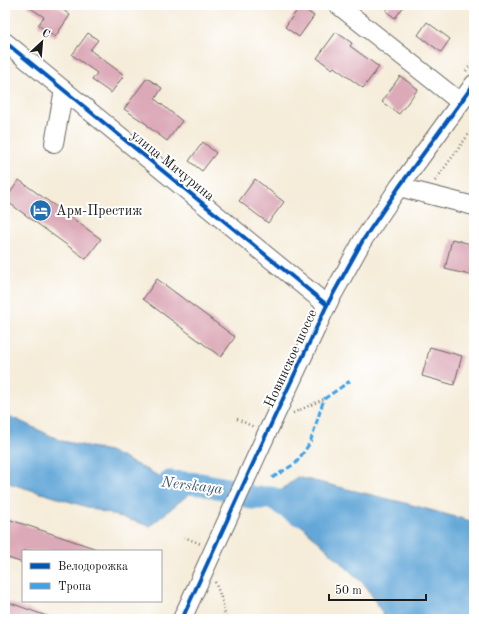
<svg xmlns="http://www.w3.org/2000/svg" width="479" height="624" viewBox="0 0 479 624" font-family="'Old Standard TT',serif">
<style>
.water{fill:#63a7d8;stroke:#40627a}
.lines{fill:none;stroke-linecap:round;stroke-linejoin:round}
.river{stroke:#63a7d8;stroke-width:23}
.building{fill:#dca9b8}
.minor-casing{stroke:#68655e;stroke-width:20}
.path{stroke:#68655e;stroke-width:2.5;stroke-dasharray:1 3;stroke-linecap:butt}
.minor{stroke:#fff;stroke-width:18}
.quiet{stroke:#3da2ea;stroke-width:3;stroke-dasharray:6 3;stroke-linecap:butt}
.cycleway-casing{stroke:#fff;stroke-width:6}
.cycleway{stroke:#0057b8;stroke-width:4}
.labels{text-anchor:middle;stroke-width:4;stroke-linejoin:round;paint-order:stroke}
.street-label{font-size:14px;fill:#1c1c1c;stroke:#fff}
.poi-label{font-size:14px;fill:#1c1c1c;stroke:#fff;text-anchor:start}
.water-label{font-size:15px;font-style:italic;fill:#3c5b71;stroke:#fff}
</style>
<rect width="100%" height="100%" fill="#fff"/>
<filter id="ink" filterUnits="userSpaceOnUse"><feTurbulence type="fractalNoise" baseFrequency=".025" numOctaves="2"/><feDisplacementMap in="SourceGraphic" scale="8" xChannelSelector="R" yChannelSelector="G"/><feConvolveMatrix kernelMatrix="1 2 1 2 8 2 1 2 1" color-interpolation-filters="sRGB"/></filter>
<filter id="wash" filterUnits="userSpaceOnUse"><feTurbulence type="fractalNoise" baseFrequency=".012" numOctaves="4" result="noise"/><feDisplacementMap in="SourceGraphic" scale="16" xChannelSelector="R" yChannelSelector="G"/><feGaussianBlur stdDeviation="0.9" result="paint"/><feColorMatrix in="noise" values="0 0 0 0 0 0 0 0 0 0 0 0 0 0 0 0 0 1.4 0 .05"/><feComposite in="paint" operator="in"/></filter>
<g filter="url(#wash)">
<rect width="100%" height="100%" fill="#f5ecd9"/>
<g class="water">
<polygon points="5,414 62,441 109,451 167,480 201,484 150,526 5,482"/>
<polygon points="297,477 401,502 474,522 474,619 386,619 366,586 272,498"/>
</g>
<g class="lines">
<polyline class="river" points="169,482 201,484 242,492 251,498 272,498 299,514"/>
</g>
<g id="blocks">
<g class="building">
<polygon points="26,5 56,5 70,15 55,37 38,25 44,17"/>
<polygon points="390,5 405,5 395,18 386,11"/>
<polygon points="300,6 314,16 299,37 285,27"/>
<polygon points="427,22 450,39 441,52 418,35"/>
<polygon points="336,32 352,43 350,46 379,67 363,88 334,67 332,69 317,58"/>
<polygon points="88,33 98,40 90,50 124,75 111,93 92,80 97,73 72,55"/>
<polygon points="400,76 418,89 399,114 382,102"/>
<polygon points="147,78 162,88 155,99 182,121 167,141 147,126 148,125 124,109"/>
<polygon points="203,142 216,153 202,171 189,161"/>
<polygon points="255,179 284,202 268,223 239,201"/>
<polygon points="19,180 101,239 86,259 5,200"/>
<polygon points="452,239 474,245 474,276 445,269"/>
<polygon points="157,279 235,337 221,357 143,299"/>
<polygon points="430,347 462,356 454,385 422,376"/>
<polygon points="5,518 97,549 97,551 23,551 23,563 5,557"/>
<polygon points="5,601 52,618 52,619 5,619"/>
</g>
</g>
</g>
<g filter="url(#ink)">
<use href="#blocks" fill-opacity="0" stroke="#68655e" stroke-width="1"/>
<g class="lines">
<defs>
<g id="minor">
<polyline points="338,5 460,102"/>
<polyline points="5,42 327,305"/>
<polyline points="54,143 64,90"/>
<polyline points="399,187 474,206"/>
<polyline points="182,619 266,435 327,305 363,240 399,187 474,84"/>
</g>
</defs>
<use href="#minor" class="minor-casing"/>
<g class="path">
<polyline points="466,71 474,60"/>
<polyline points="435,181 474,127"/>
<polyline points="293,413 324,399"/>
<polyline points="237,419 254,427"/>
<polyline points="184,537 201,544"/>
<polyline points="215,582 222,600 226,619"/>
</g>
<use href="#minor" class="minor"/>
<polyline class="quiet" points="272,478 296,463 310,443 324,399 350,381"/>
<defs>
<g id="cycleway">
<polyline points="5,42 327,305"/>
<polyline points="182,619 266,435 327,305 363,240 399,187 474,84"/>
</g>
</defs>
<use href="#cycleway" class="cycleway-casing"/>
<use href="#cycleway" class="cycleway"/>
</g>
</g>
<defs>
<symbol id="hotel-disc" viewBox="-11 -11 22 22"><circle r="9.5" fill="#1f6fb2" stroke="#fff"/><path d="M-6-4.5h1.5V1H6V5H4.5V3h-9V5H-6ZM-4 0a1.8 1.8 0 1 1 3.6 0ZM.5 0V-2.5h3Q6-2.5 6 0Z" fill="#fff"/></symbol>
</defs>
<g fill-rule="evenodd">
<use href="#hotel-disc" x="28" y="198" width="25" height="25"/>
</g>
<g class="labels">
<g class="street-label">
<text transform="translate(173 165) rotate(39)" y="5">улица Мичурина</text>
<text transform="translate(290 358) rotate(-65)" y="5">Новинское шоссе</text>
</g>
<g class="poi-label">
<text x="56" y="215">Арм-Престиж</text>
</g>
<g class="water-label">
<text transform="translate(192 485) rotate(7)" y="5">Nerskaya</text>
</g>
</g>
<rect width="479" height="624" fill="none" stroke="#fff" stroke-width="20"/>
<rect x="22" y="550" width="140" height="52" fill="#ffffff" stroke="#a4a4a4"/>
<rect x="30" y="563" width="20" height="6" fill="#0057b8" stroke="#a4a4a4"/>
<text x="58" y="570" font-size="12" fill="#1c1c1c">Велодорожка</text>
<rect x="30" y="583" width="20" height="6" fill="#3da2ea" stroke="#a4a4a4"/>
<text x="58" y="590" font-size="12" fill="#1c1c1c">Тропа</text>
<g transform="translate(42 42) rotate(26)" stroke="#ffffff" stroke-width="3" paint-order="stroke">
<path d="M0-3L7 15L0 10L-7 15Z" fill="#1c1c1c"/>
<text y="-6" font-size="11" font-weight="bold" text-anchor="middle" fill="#1c1c1c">С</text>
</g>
<path d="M329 594v6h97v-6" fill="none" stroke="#1c1c1c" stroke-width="2"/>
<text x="335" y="594" font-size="12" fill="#1c1c1c" stroke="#ffffff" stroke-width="3" paint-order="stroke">50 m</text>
</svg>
